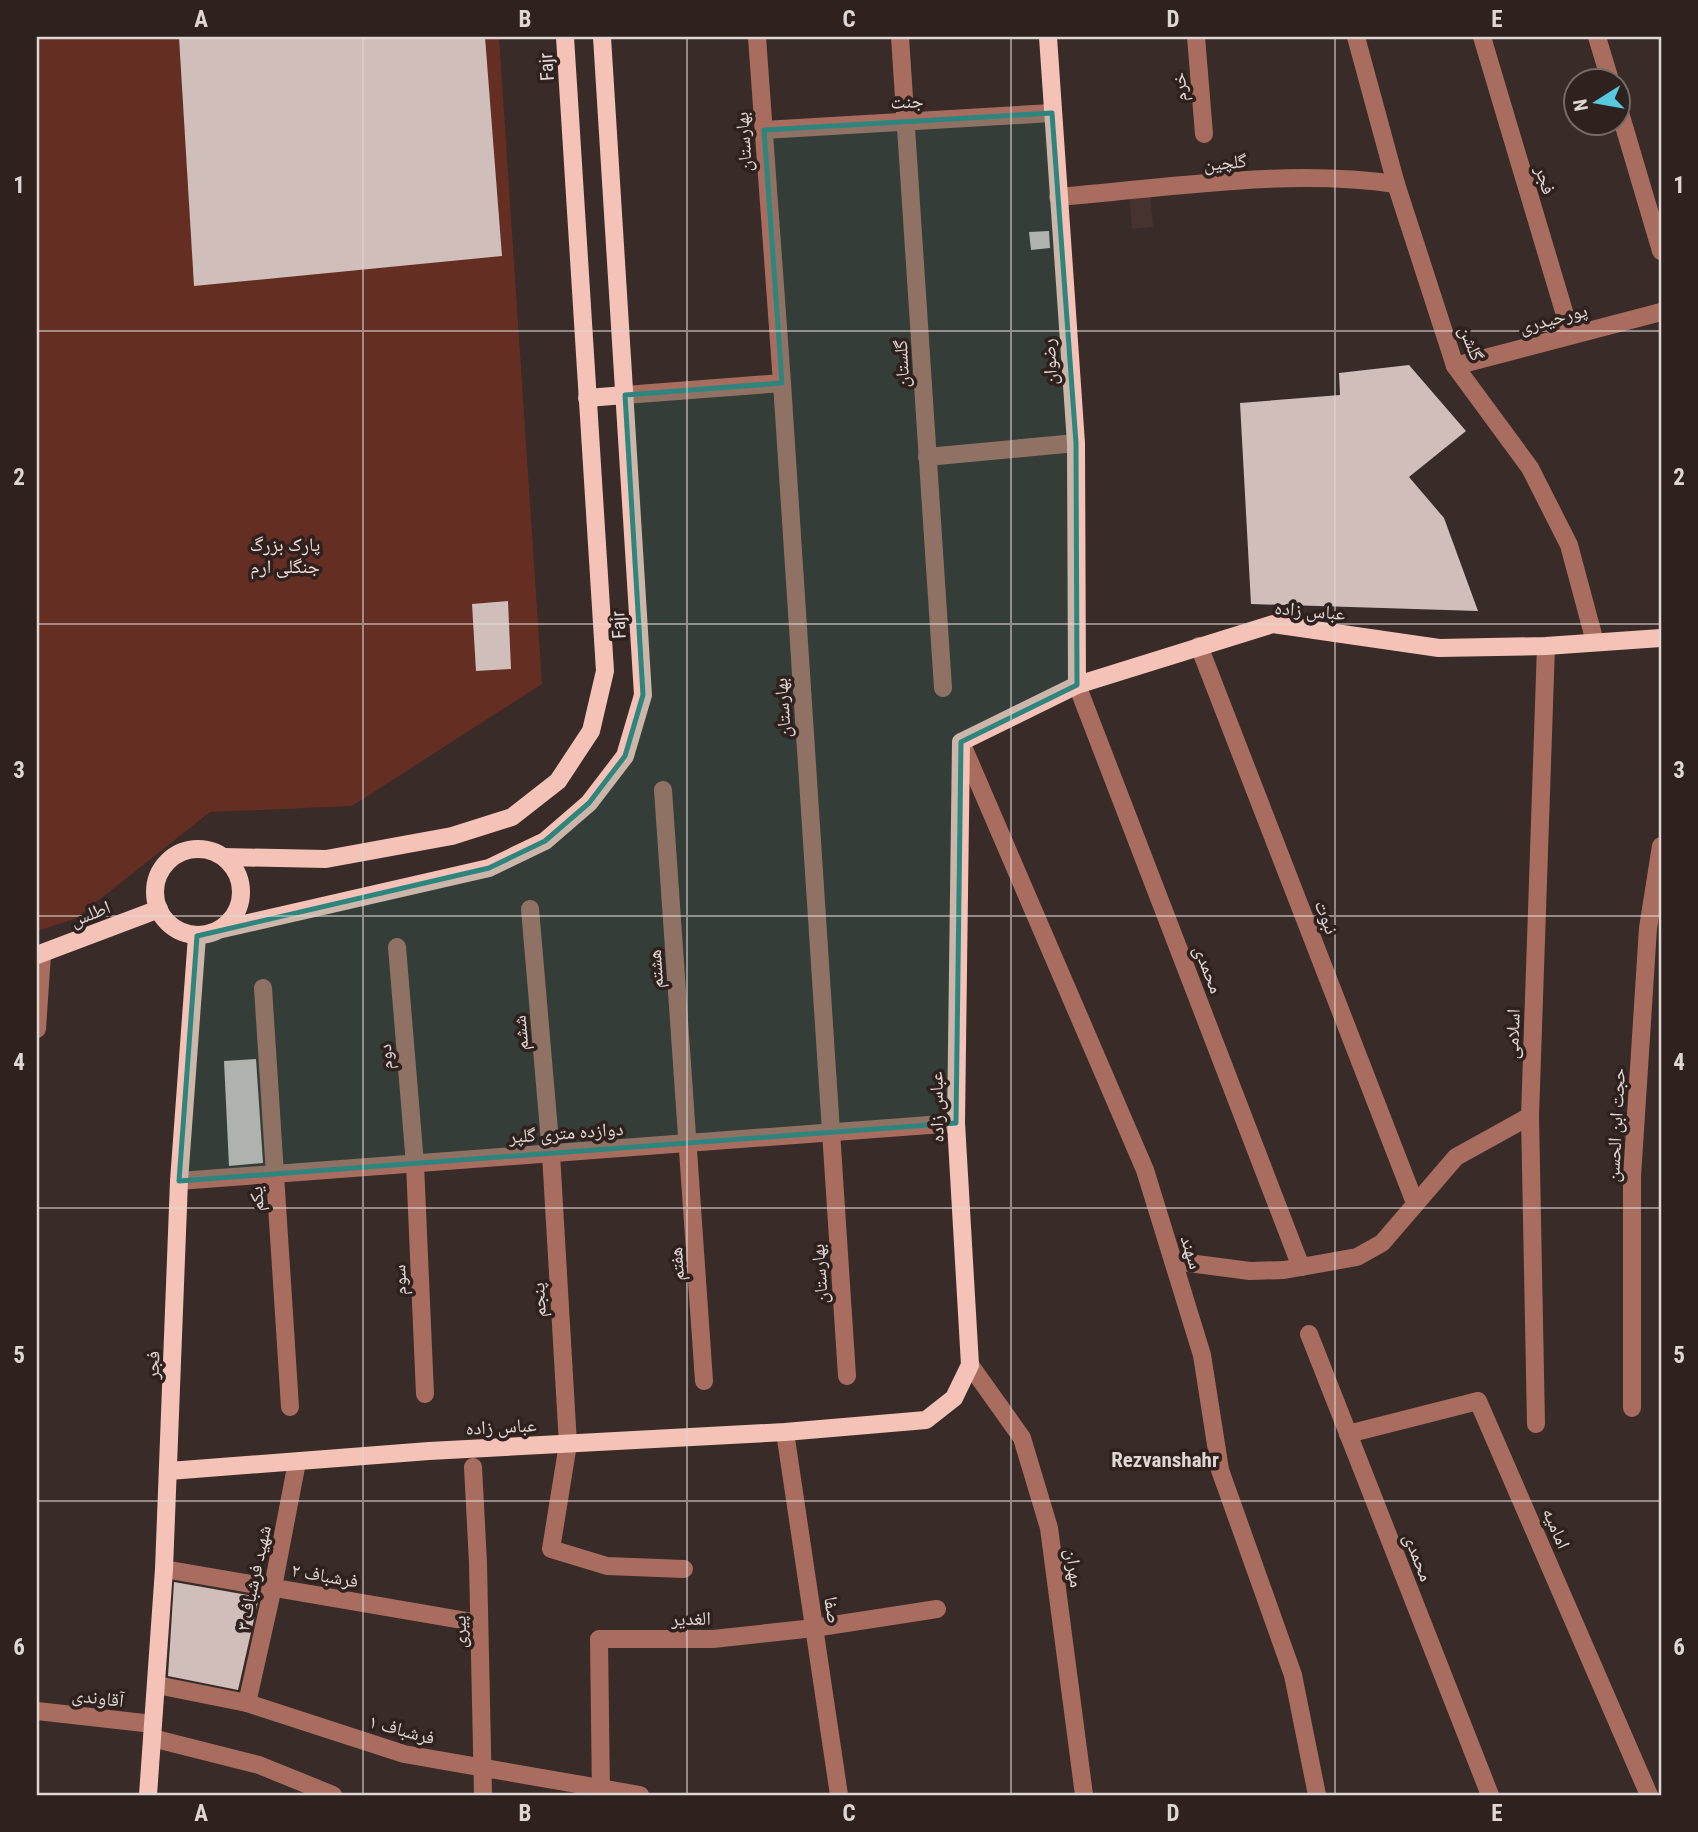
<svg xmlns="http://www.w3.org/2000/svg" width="1698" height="1832" viewBox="0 0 1698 1832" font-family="'Roboto Condensed','Noto Naskh Arabic',sans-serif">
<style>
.built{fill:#46322e}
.green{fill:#642e23}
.building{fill:#cfbeba}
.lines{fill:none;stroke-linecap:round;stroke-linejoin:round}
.minor{stroke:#a96d5f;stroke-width:18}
.major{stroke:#f4c2b6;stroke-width:18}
.marked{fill:#2e857d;fill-opacity:0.2;stroke:#2e857d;stroke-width:5;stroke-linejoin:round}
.grid{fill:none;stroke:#e0d7d5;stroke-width:2;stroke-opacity:0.55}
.labels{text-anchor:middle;stroke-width:7;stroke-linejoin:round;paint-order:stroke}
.street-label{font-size:19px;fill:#e0d7d5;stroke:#2e211e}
.park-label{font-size:19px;fill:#f7ddd7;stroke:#2e211e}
.neighbourhood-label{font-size:21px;font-weight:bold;fill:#e0d7d5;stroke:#2e211e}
.neatline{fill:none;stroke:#e0d7d5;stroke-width:2.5}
.grid-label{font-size:23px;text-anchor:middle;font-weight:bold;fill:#e0d7d5}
</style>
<rect width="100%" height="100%" fill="#382b28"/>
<polygon class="built" points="1150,193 1153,227 1132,229 1129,194"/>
<polygon class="green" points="37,37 499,37 542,684 352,806 210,812 75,919 37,931"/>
<g class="building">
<polygon points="179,37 485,37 502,256 194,286"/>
<polygon points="1049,231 1050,248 1031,250 1029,232"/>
<polygon points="1409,365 1466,431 1409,477 1444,518 1478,611 1251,604 1240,403 1340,395 1339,373"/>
<polygon points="508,601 511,669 476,671 472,604"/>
<polygon points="256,1059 263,1163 229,1166 224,1061"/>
<polygon points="174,1582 259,1597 238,1690 168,1676"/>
</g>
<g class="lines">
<g class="minor">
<polyline points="757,37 782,383 847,1376"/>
<polyline points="900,37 943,688"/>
<polyline points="1196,37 1204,134"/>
<polyline points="1356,37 1396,184 1455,366 1530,468 1569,545 1595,642"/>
<polyline points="1482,37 1571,335"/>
<polyline points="1597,37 1610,80"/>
<polyline points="1618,106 1661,251"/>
<polyline points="764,130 1052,113"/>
<path d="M1058,197C1168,188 1286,168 1396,184"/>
<polyline points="1455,366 1661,312"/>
<polyline points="625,395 782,383"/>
<polyline points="927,457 1076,443"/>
<polyline points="1199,646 1415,1203"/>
<polyline points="1077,685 1301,1267"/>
<polyline points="961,742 1145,1170 1202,1355 1220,1470 1293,1675 1317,1795"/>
<polyline points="663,790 704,1381"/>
<polyline points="530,909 551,1154 568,1444 551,1549 607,1566 684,1569"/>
<polyline points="397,947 415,1164 425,1394"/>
<polyline points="263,988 290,1407"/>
<polyline points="37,1029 42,954"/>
<polyline points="179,1181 956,1123"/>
<polyline points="1173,1261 1250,1271 1284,1270 1357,1257 1382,1243 1456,1157 1530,1116"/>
<polyline points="1309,1334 1490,1795"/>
<polyline points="970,1365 1022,1438 1049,1528 1084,1795"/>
<polyline points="1632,1408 1632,1177 1648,928 1661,846"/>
<polyline points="1536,1424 1530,1116 1546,646"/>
<polyline points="785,1432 839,1795"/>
<polyline points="1348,1434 1478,1401 1649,1795"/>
<polyline points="473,1467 478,1563 483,1795"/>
<polyline points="164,1569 479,1623"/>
<polyline points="157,1685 247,1703 404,1754 640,1795"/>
<polyline points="247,1703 273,1587 297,1462"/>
<polyline points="37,1711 153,1724"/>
<polyline points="152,1738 259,1765 333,1795"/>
<polyline points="601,1795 599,1639 713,1639 814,1628 937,1609"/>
</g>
<g class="major">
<polyline points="1048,37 1076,443 1077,685"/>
<polyline points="587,398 625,395"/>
<circle cx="198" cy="892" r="43"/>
<polyline points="224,857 326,859 452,836 512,817 558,781 591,731 605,671 565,37"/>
<polyline points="222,929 489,868 545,841 589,803 625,756 643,695 602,37"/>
<polyline points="37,955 159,909"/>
<polyline points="169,1471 429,1451 785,1432 926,1420 954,1398 970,1365 956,1123 961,742 1077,685 1273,624 1439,648 1546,646 1661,638"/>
<polyline points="148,1795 164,1569 179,1181 197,936"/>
</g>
</g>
<path class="marked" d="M1052,113L1076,443L1077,685L961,742L956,1123L179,1181L197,936L489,868L545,841L589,803L625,756L643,695L625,395L782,383L764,130Z"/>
<path class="grid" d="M363,37V1795M687,37V1795M1011,37V1795M1335,37V1795M37,331H1661M37,624H1661M37,916H1661M37,1208H1661M37,1501H1661"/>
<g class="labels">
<g class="street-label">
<text transform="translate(546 67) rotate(-94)" y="7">Fajr</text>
<text transform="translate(1179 87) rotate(-94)" y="7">خرم</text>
<text transform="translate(907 101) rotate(-3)" y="7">جنت</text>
<text transform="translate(743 142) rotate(-94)" y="7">بهارستان</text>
<text transform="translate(1225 162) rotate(-5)" y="7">گلچین</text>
<text transform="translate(1546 180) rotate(73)" y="7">فجر</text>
<text transform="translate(1553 318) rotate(-15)" y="7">پورحیدری</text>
<text transform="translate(1472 343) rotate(68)" y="7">گلشن</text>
<text transform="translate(1049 362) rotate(-94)" y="7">رضوان</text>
<text transform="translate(901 364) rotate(-93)" y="7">گلستان</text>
<text transform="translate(1310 610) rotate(5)" y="7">عباس زاده</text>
<text transform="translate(618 625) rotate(-93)" y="7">Fajr</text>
<text transform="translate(782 708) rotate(-94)" y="7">بهارستان</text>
<text transform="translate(90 913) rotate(-21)" y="7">اطلس</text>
<text transform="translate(1327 917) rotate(69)" y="7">نبوت</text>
<text transform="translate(655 969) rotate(-94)" y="7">هشتم</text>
<text transform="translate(1209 969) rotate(69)" y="7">محمدی</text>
<text transform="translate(520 1033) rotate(-95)" y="7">ششم</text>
<text transform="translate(1512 1034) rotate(-88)" y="7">اسلامی</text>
<text transform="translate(385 1057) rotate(-95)" y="7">دوم</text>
<text transform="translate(936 1107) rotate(-91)" y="7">عباس زاده</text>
<text transform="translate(1615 1125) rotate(-87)" y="7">حجت ابن الحسن</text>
<text transform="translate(566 1132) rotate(-4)" y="7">دوازده متری گلپر</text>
<text transform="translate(256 1199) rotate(-94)" y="7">یکم</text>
<text transform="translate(1192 1252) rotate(73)" y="7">سهند</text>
<text transform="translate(676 1264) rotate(-94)" y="7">هفتم</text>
<text transform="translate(819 1274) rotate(-94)" y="7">بهارستان</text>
<text transform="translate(399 1280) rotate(-93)" y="7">سوم</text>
<text transform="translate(538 1300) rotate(-93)" y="7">پنجم</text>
<text transform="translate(152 1365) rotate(-88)" y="7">فجر</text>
<text transform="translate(501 1426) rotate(-3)" y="7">عباس زاده</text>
<text transform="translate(1557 1528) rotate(67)" y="7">امامیه</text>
<text transform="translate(1419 1557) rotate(69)" y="7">محمدی</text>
<text transform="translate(1075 1568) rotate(82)" y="7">مهران</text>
<text transform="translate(325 1575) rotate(10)" y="7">فرشباف ۲</text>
<text transform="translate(253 1578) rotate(-78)" y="7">شهید فرشباف ۳</text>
<text transform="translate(833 1610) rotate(82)" y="7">صفا</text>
<text transform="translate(691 1618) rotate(-1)" y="7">الغدیر</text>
<text transform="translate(459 1632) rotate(-91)" y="7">پیری</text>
<text transform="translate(98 1697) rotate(7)" y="7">آقاوندی</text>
<text transform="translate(402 1729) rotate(15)" y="7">فرشباف ۱</text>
</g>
<g class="park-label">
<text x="285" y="551">پارک بزرگ<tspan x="285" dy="22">جنگلی ارم</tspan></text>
</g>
<g class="neighbourhood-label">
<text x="1165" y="1467">Rezvanshahr</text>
</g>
</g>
<rect width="1698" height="1832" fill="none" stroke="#2e211e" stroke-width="77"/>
<g transform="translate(1597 102) rotate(259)"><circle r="33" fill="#2e211e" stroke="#756a67" stroke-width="2"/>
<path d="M0-5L12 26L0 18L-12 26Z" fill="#56c9e1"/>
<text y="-10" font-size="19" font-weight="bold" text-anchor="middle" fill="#e0d7d5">N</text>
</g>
<rect x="38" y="38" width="1622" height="1756" class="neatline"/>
<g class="grid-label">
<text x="201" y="27">A</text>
<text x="525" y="27">B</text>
<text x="849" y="27">C</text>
<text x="1173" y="27">D</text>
<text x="1497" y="27">E</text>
<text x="19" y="193">1</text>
<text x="1679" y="193">1</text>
<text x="19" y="485">2</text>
<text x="1679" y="485">2</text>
<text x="19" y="778">3</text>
<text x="1679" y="778">3</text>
<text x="19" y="1070">4</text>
<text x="1679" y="1070">4</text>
<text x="19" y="1363">5</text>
<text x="1679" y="1363">5</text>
<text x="19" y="1655">6</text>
<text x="1679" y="1655">6</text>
<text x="201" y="1821">A</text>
<text x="525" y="1821">B</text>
<text x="849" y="1821">C</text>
<text x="1173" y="1821">D</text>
<text x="1497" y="1821">E</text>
</g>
</svg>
